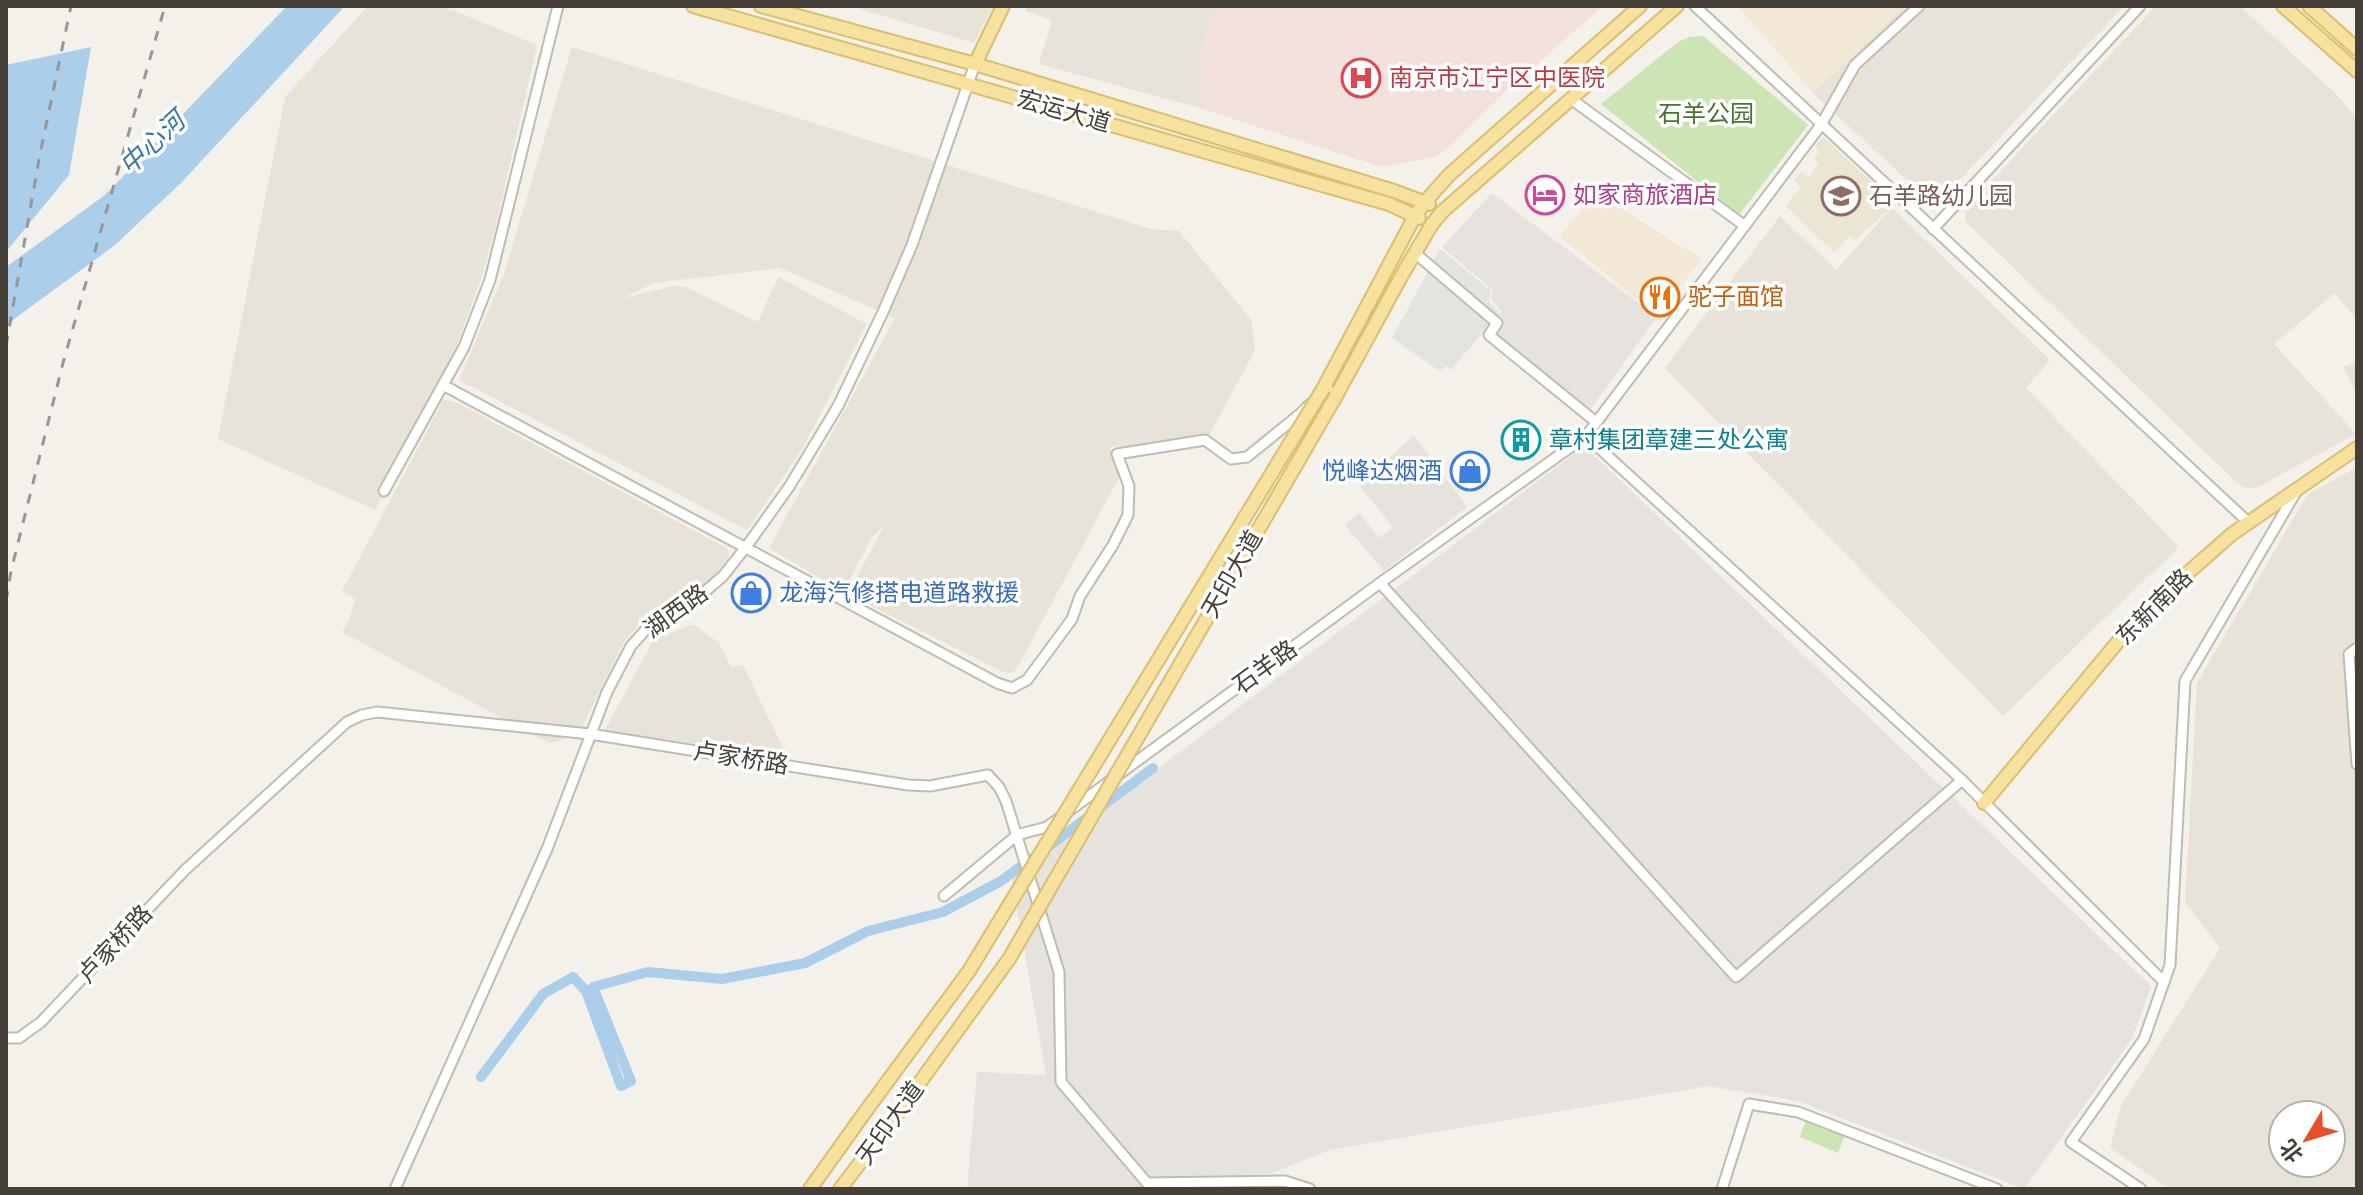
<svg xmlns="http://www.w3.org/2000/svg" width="2363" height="1195" viewBox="0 0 2363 1195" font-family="Manrope,'Noto Sans SC',sans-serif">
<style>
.residential{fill:#e7e3d8;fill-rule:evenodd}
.commercial{fill:#f3e8d6}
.industrial{fill:#e6e3de}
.education{fill:#ebe6d4}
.medical{fill:#f3e1de}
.green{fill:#cde4b5}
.parking{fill:#e5e3e0}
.water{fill:#abceeb}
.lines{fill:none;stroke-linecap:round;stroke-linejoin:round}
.canal{stroke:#abceeb;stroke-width:10}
.minor-casing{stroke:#c1bcaf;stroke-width:13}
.major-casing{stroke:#dabf70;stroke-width:16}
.minor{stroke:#fff;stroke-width:9}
.major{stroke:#f6e19f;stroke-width:12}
.rail{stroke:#979797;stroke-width:3;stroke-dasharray:10 10;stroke-linecap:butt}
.major-bridge-casing{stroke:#dabf70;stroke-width:16;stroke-linecap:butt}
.major-bridge{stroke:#f6e19f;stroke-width:12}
.labels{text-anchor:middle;stroke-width:7;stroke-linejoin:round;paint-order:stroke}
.health-label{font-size:24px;fill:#be3a42;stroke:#fff;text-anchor:start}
.street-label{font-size:24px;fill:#464138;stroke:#fff}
.park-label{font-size:24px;fill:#467430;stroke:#fff}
.hotel-label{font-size:24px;fill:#b23c85;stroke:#fff;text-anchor:start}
.education-label{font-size:24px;fill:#785e54;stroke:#fff;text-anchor:start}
.food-label{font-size:24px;fill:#c56008;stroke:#fff;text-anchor:start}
.culture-label{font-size:24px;fill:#0d838f;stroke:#fff;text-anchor:start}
.shop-label{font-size:24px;fill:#366cbe;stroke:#fff;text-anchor:end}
.water-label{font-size:26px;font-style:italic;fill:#3976aa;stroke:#fff}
</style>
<rect width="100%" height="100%" fill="#f3f1e9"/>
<g class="residential">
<polygon points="368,6 433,6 453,10 537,45 495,229 482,276 457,345 375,510 218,439 285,97"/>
<polygon points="850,6 993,6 974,43"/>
<polygon points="1028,6 1219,6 1212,15 1201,64 1203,109 1039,64 1052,20 1025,11"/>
<polygon points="1904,6 2124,6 1935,206 1813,93"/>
<polygon points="2156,6 2240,6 2336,94 2357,118 2357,320 2335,293 2274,344 2356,434 2256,488 2245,488 2235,481 1965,221 1966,208"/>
<polygon points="572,47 1151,229 1179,231 1251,320 1255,347 1250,360 1204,444 1189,449 1165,450 1153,443 1110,447 1120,476 1016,670 1011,673 1003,672 848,594 884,526 873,536 843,592 769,548 895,318 780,268 653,283 624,298 673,286 685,287 758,322 778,277 867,324 802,449 747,530 459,380 504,274"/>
<polygon points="1892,208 2050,360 2026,388 2179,547 2003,716 1665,368 1780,216 1836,270"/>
<polygon points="2357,361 2357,395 2343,367"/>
<polygon points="444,399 458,403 728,549 729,557 712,579 696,592 652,614 640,623 624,642 583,725 573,735 559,741 548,743 342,632 349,620 355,599 342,591"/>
<path d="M2357,467V1189H2170L2110,1148L2121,1106L2220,948L2185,902L2197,683L2308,494ZM2283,1115H2331V1163H2283Z"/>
<polygon points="693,624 719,643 731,667 743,665 788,758 605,730 654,639"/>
</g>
<g class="commercial">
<polygon points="1740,6 1904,6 1813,93 1740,9"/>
<polygon points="1595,192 1701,259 1658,316 1560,237"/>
</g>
<g class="industrial">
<polygon points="1492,193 1657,317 1585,417 1483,335 1501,311 1491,299 1493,290 1442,247"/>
<polygon points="1414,435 1467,507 1384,571 1345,525 1359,513 1379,538 1393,527 1359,485"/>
<polygon points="1584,446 2151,986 2132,1039 2024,1189 1798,1101 1708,1086 1330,1150 1230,1189 967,1189 977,1072 1046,1075 1012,879"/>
</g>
<polygon class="education" points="1823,137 1896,204 1855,240 1850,235 1834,252 1785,206 1801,187 1794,181 1801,171 1809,177 1819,163 1814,158 1820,151 1815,146"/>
<polygon class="medical" points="1219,6 1603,6 1504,93 1447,149 1435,157 1381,167 1203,109 1201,64 1203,42 1212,15"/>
<g class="green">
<polygon points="1703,36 1808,125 1739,215 1601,104 1678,42 1690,37"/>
<polygon points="1808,1114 1847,1130 1838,1153 1800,1137"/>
</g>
<polygon class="parking" points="1440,249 1491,291 1489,301 1499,313 1451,370 1446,366 1441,372 1392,338"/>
<g class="water">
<polygon points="287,6 345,6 182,182 115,245 6,325 6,267 105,195"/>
<polygon points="91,47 69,175 6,252 6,65"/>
</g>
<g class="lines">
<g class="canal">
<polyline points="1045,849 1153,768"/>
<polyline points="481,1077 543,994 573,977 586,991 621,1086 631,1081 593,987 648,972 722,979 805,963 868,931 943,912 1001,881 1032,858"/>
</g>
<defs>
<g id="minor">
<polyline points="1695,6 2248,522"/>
<polyline points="1571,99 1745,226"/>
<polyline points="1933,229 2140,6"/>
<polyline points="1415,253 1497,323 1489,335 1596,422"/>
<polyline points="443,385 997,683 1012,688 1027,680 1072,619 1080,596 1113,545 1128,515 1129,486 1117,454 1205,440 1231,459 1247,457 1300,414 1310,404"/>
<polyline points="384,491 464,347 490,280 558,6"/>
<polyline points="1380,583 1736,977 1962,780 1586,436"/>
<polyline points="2357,648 2349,654 2357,764"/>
<polyline points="1962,780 2164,982"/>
<polyline points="944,896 1017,835 1047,827 1380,583 1586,436 1821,125 1855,65 1919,6"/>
<polyline points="6,1038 19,1038 41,1022 185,870 347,722 362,715 377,712 590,734 908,785 930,786 988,775 999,787 1006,801 1059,972 1061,1082 1147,1183 1285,1181 1310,1189"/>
<polyline points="395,1189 547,849 607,692 631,646 649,626 701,595 723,576 746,547 789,487 838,406 883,312 912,245 975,64"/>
<polyline points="1722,1189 1749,1104 1798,1112 1997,1189"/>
<polyline points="2141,1189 2071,1142 2144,1039 2170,965 2185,681 2296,492"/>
</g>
<g id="major">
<polyline points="693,6 1389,204 1419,218"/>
<polyline points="761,6 975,64 1394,191 1429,204"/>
<polyline points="1640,6 1449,175 1425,202 1415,216 1323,389 1336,396 1402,275 1432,224 1443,211 1677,6"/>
<polyline points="2283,6 2357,71"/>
<polyline points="2309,6 2357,49"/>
<polyline points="975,64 1003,6"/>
<polyline points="1984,803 2141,614 2232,534 2357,448"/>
<polyline points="810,1189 865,1112"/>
<polyline points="840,1189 889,1125"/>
</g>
</defs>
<use href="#minor" class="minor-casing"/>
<use href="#major" class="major-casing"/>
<use href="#minor" class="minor"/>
<use href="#major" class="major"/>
<g class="rail">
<polyline points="6,346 40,154 71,6"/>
<polyline points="6,601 11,571 63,363 165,6"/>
</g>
<defs>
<g id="major-bridge">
<polyline points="865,1112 969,971 1323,389"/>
<polyline points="889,1125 1009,959 1336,396"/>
</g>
</defs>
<use href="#major-bridge" class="major-bridge-casing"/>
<use href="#major-bridge" class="major-bridge"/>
</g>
<defs>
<symbol id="hospital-ring" viewBox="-11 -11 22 22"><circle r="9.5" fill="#fff" stroke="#e0444e" stroke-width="1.5"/><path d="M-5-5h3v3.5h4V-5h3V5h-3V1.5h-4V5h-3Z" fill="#e0444e"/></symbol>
<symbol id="hotel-ring" viewBox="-11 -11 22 22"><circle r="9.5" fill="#fff" stroke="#d1479c" stroke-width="1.5"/><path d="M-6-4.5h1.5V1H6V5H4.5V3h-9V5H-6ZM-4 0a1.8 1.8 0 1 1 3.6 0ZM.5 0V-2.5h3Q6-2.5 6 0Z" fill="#d1479c"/></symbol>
<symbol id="school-ring" viewBox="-11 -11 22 22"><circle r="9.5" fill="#fff" stroke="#8d6e63" stroke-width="1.5"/><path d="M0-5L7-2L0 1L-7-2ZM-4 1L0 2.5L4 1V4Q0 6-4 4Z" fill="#8d6e63"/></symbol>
<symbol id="restaurant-ring" viewBox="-11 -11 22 22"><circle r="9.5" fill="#fff" stroke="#e8710a" stroke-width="1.5"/><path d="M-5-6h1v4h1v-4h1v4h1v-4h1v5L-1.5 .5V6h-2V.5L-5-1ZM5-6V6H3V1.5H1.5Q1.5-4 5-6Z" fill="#e8710a"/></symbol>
<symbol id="building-ring" viewBox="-11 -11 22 22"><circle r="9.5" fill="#fff" stroke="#0f9aa8" stroke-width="1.5"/><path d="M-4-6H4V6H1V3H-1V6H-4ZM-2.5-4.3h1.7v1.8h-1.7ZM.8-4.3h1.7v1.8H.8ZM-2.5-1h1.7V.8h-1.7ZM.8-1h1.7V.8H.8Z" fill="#0f9aa8"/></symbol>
<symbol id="shop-ring" viewBox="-11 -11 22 22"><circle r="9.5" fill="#fff" stroke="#3f7fe0" stroke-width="1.5"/><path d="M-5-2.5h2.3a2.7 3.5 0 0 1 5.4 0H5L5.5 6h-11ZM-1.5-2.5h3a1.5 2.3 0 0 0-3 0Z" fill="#3f7fe0"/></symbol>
</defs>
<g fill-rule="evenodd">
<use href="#hospital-ring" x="1339" y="56" width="44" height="44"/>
<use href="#hotel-ring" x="1523" y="173" width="44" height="44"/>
<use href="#school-ring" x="1819" y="174" width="44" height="44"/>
<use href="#restaurant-ring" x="1638" y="275" width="44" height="44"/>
<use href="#building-ring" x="1499" y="418" width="44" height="44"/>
<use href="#shop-ring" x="1448" y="449" width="44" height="44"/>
<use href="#shop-ring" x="729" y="571" width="44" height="44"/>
</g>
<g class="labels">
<g class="health-label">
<text x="1389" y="86">南京市江宁区中医院</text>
</g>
<g class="street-label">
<text transform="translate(1064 111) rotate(16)" y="8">宏运大道</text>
<text transform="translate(1232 574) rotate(-60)" y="8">天印大道</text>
<text transform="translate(2154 607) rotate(-45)" y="8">东新南路</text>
<text transform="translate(676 611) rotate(-36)" y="8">湖西路</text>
<text transform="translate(1265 667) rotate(-36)" y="8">石羊路</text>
<text transform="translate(741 758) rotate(9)" y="8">卢家桥路</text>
<text transform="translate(115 944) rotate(-47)" y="8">卢家桥路</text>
<text transform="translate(890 1123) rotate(-54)" y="8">天印大道</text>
</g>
<g class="park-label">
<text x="1706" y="122">石羊公园</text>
</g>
<g class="hotel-label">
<text x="1573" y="203">如家商旅酒店</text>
</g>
<g class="education-label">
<text x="1869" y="204">石羊路幼儿园</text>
</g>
<g class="food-label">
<text x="1688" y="305">驼子面馆</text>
</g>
<g class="culture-label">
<text x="1549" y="448">章村集团章建三处公寓</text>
</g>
<g class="shop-label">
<text x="1442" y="479">悦峰达烟酒</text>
<text x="779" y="601" text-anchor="start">龙海汽修搭电道路救援</text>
</g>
<g class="water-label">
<text transform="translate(152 143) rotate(-43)" y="9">中心河</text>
</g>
</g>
<rect width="2363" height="1195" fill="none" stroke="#464138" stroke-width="16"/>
<g transform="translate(2307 1139) rotate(232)"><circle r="38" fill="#ffffff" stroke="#b5b3af" stroke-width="2"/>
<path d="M0-6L14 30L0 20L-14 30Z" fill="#e8502b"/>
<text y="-12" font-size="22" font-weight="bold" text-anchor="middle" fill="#464138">北</text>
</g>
</svg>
